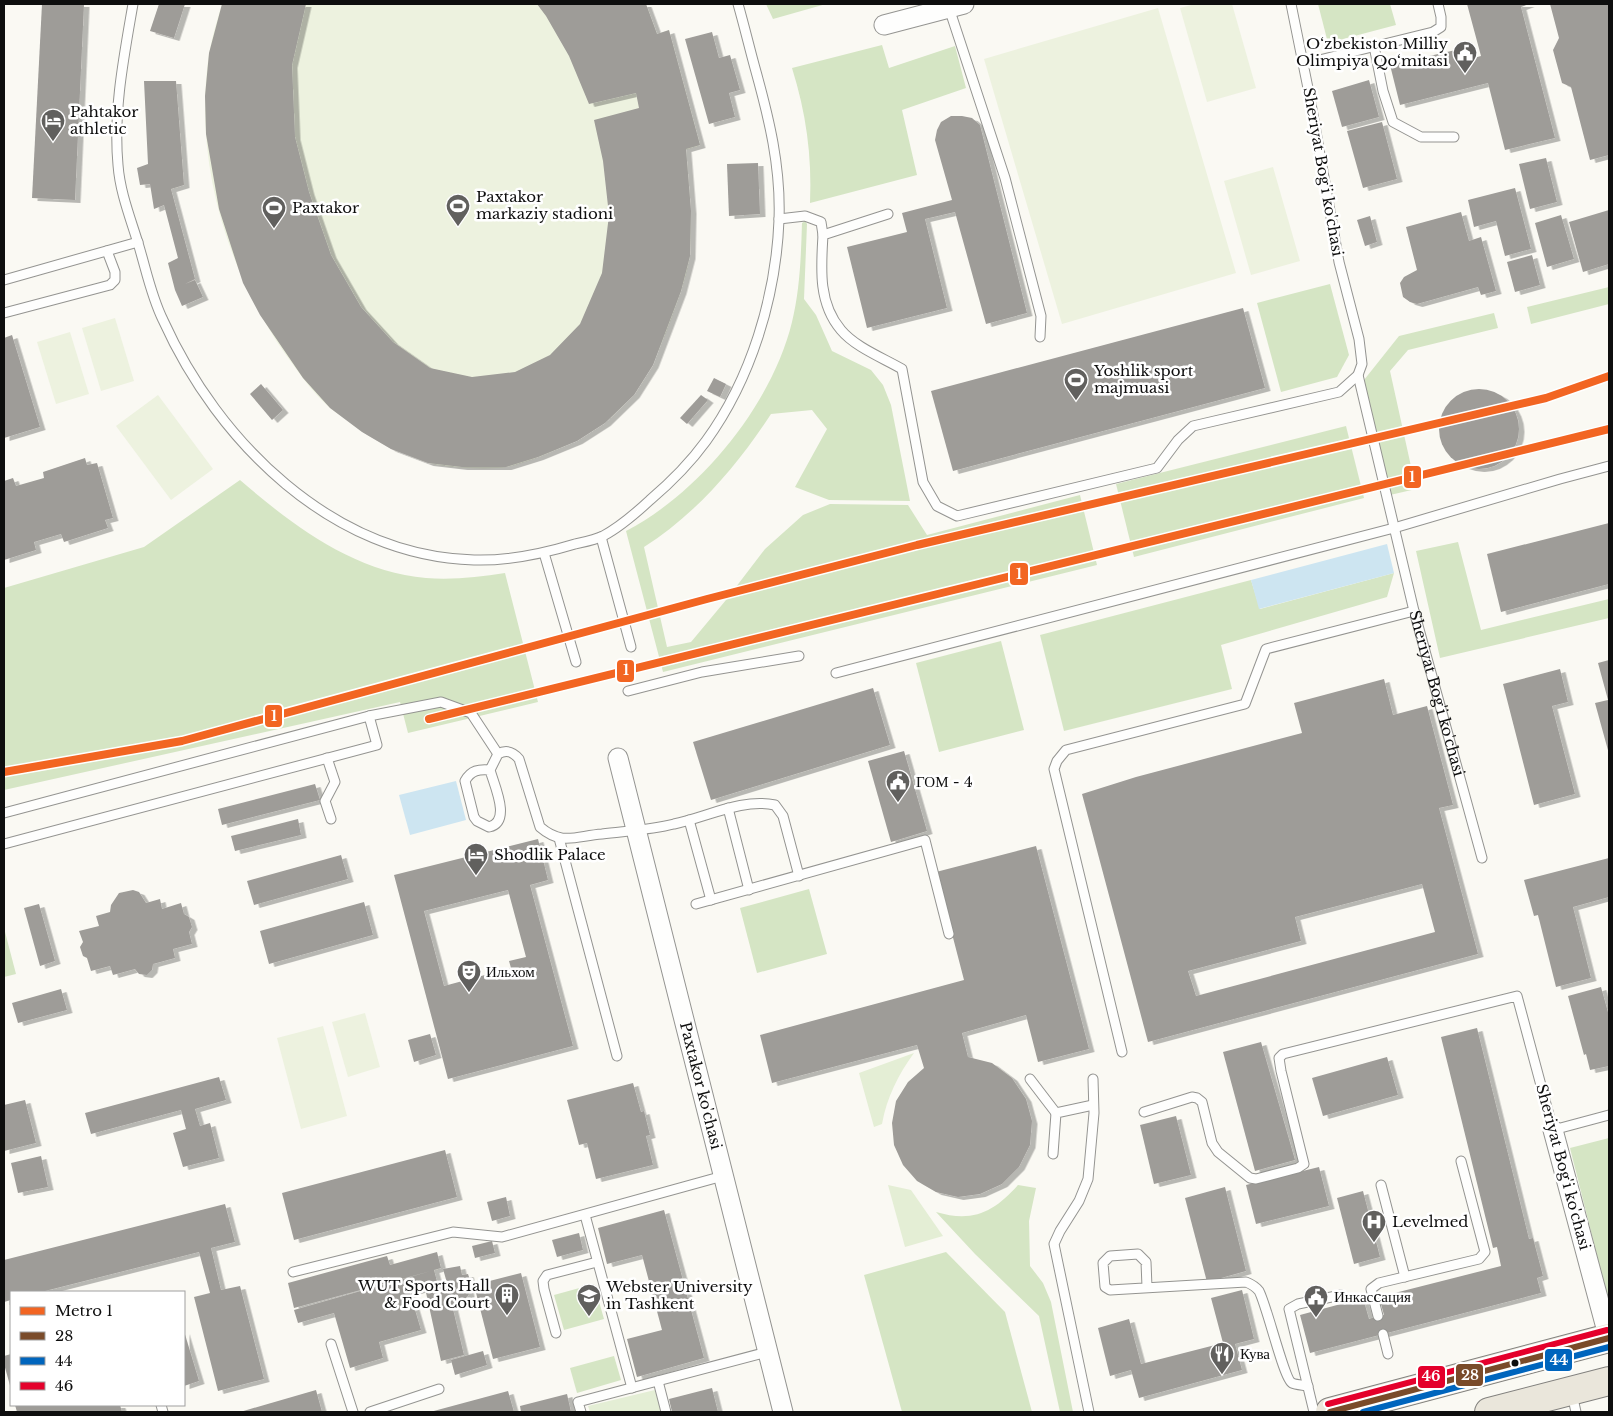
<svg xmlns="http://www.w3.org/2000/svg" width="1613" height="1416" viewBox="0 0 1613 1416" font-family="'Libre Baskerville',serif">
<style>
.green{fill:#e4eed5}
.forest{fill:#d5e5c4}
.pitch{fill:#edf2df}
.water{fill:#cde5f1}
.building{fill:#9e9c98;fill-rule:evenodd;filter:url(#shadow)}
.lines{fill:none;stroke-linecap:round;stroke-linejoin:round}
.service-casing{stroke:#949491;stroke-width:11}
.minor-casing{stroke:#949491;stroke-width:21}
.primary-casing{stroke:#82817e;stroke-width:30}
.service{stroke:#fefefd;stroke-width:9}
.minor{stroke:#fefefd;stroke-width:19}
.primary{stroke:#eae6db;stroke-width:28}
.bus-1-casing{stroke:#fff;stroke-width:10}
.bus-2-casing{stroke:#fff;stroke-width:10}
.bus-3-casing{stroke:#fff;stroke-width:10}
.bus-1{stroke:#7a4b2a;stroke-width:6}
.bus-2{stroke:#0065bd;stroke-width:6}
.bus-3{stroke:#e4002b;stroke-width:6}
.metro-1-casing{stroke:#fff;stroke-width:11}
.metro-1{stroke:#f26522;stroke-width:8}
.bus-dot{fill:#0e0e0e;stroke:#fff;stroke-width:2}
.labels{text-anchor:middle;stroke-width:5;stroke-linejoin:round;paint-order:stroke}
.poi-label{font-size:15px;fill:#0e0e0e;stroke:#fff;text-anchor:start}
.street-label{font-size:15px;fill:#0e0e0e;stroke:#fff}
.line-badge{stroke:#fff;stroke-width:2}
.badge-label{font-size:14px;text-anchor:middle;font-weight:bold;fill:#fff}
</style>
<defs>
<filter id="shadow"><feDropShadow dx="5.5" dy="3" stdDeviation="0" flood-color="#0004"/></filter>
</defs>
<rect width="100%" height="100%" fill="#faf9f3"/>
<g class="green">
<path d="M914,1053C898,1075 887,1097 882,1124L874,1127L859,1073Z"/>
<polygon points="888,1185 911,1190 943,1236 905,1247"/>
<polygon points="655,1390 661,1412 590,1412 588,1406"/>
</g>
<g class="forest">
<polygon points="766,4 826,4 773,19"/>
<polygon points="1318,4 1390,4 1396,25 1328,43"/>
<path d="M882,45L889,68L955,46L966,88L902,110L917,175L810,203C812,155 806,113 792,68Z"/>
<path d="M805,221L807,224L804,299L816,315L832,351L871,370L883,385L891,405L910,501L829,500L795,487L827,429L812,410L771,414C737,466 696,514 644,547L667,647L691,642L726,600L765,549L803,515L830,504L908,505L927,535L1080,495L1097,565L663,672L626,531C701,492 772,404 792,322C800,289 801,256 802,223Z"/>
<polygon points="1330,284 1349,355 1337,377 1281,392 1257,303"/>
<polygon points="1609,287 1609,304 1531,324 1527,307"/>
<polygon points="1494,313 1498,328 1408,350 1390,371 1416,489 1390,495 1364,380 1399,336"/>
<polygon points="1346,426 1364,498 1134,557 1116,484"/>
<path d="M240,480C292,525 354,572 426,578C453,580 479,577 505,573L538,702L408,733L400,702L4,790V588L144,547Z"/>
<polygon points="1458,542 1481,630 1609,599 1609,618 1440,658 1416,551"/>
<polygon points="1394,573 1387,597 1221,645 1232,689 1064,731 1040,635 1251,580 1260,609"/>
<polygon points="1001,641 1024,730 939,752 916,663"/>
<polygon points="809,889 827,954 757,973 740,908"/>
<polygon points="4,928 16,974 4,977"/>
<polygon points="1609,1138 1609,1303 1570,1148"/>
<path d="M1018,1185L1036,1188L1029,1221L1030,1266L1043,1283L1051,1302L1073,1412H1060L1039,1316L975,1254L936,1212C973,1223 994,1212 1018,1185Z"/>
<polygon points="946,1252 1005,1312 1032,1412 902,1412 864,1275"/>
<polygon points="594,1284 604,1319 564,1330 554,1295"/>
<polygon points="614,1356 621,1380 577,1393 570,1368"/>
</g>
<g class="pitch">
<path d="M222,4H646L657,34L669,30L700,145L686,150C689,184 692,218 690,253C688,274 680,294 673,314C647,386 624,421 551,452C537,458 521,464 507,467C488,470 446,468 429,463C415,459 396,445 383,438C368,429 341,418 329,407C312,392 299,373 286,355C226,270 193,158 209,54C212,37 217,20 222,4Z"/>
<polygon points="1195,4 1232,4 1256,88 1207,102 1180,8"/>
<polygon points="1158,8 1236,273 1062,324 984,59"/>
<polygon points="1273,167 1300,261 1251,275 1224,181"/>
<polygon points="115,318 134,381 101,391 82,328"/>
<polygon points="70,332 89,394 56,404 37,342"/>
<polygon points="158,395 213,469 171,500 116,426"/>
<polygon points="365,1013 380,1067 348,1077 332,1022"/>
<polygon points="323,1026 347,1116 301,1129 277,1038"/>
</g>
<g class="water">
<polygon points="1387,544 1394,573 1259,609 1251,580"/>
<polygon points="456,781 466,820 410,835 399,795"/>
</g>
<g class="building">
<polygon points="42,4 84,4 75,200 32,198"/>
<polygon points="159,4 185,4 174,38 150,31"/>
<polygon points="222,4 306,4 292,65 295,137 309,192 331,255 361,307 393,342 430,368 472,377 515,372 550,355 580,324 602,273 609,215 603,161 594,120 639,108 636,93 589,104 569,56 546,16 537,4 646,4 657,34 669,30 700,145 686,149 691,211 690,256 681,291 653,365 634,395 605,423 577,441 538,457 506,467 462,467 428,463 391,449 362,432 330,408 303,378 260,315 243,283 219,209 206,134 205,96 209,53"/>
<polygon points="1467,4 1529,4 1521,7 1555,138 1505,150 1488,83 1400,105 1390,65 1460,49 1463,61 1481,56"/>
<polygon points="1550,4 1608,4 1609,155 1590,160 1571,87 1562,83 1553,50 1559,38"/>
<polygon points="712,32 719,58 730,55 740,90 729,93 735,117 709,124 685,39"/>
<polygon points="1369,80 1379,117 1342,127 1332,91"/>
<polygon points="144,81 176,81 184,185 171,189 195,279 185,284 195,280 203,297 182,306 175,290 168,263 178,258 164,205 154,209 150,184 140,185 137,168 148,164"/>
<polygon points="951,116 962,116 972,118 980,125 1027,313 986,324 955,212 925,219 947,308 867,328 847,247 907,232 902,213 952,200 935,140 937,130 941,122"/>
<polygon points="1382,122 1397,179 1363,188 1347,131"/>
<polygon points="1546,158 1557,202 1530,209 1519,164"/>
<polygon points="758,163 760,214 729,216 727,164"/>
<polygon points="1515,188 1531,249 1505,256 1496,221 1474,227 1468,200"/>
<polygon points="1609,210 1609,264 1583,272 1569,222"/>
<polygon points="1461,212 1469,241 1481,237 1496,291 1481,295 1478,287 1417,304 1410,302 1403,297 1400,283 1404,277 1417,270 1406,227"/>
<polygon points="1561,215 1574,259 1547,267 1535,223"/>
<polygon points="1370,216 1377,242 1365,246 1357,220"/>
<polygon points="1532,255 1540,285 1515,292 1507,262"/>
<polygon points="1243,308 1265,388 953,471 931,391"/>
<polygon points="12,335 40,427 4,438 4,338"/>
<polygon points="714,378 726,384 720,397 707,391"/>
<polygon points="261,384 283,410 272,420 250,394"/>
<circle cx="1479" cy="429" r="40"/>
<polygon points="701,395 708,400 687,424 680,418"/>
<polygon points="85,458 87,465 97,463 113,518 105,520 108,528 64,542 61,534 34,542 36,550 4,560 4,481 13,478 16,486 44,478 43,472"/>
<polygon points="1609,523 1609,584 1501,612 1487,554"/>
<polygon points="1609,660 1609,754 1595,703 1608,700 1598,663"/>
<polygon points="1560,669 1568,702 1552,706 1575,794 1534,805 1503,684"/>
<path d="M1384,679L1393,715L1427,706L1453,805L1439,808L1478,954L1148,1042L1082,794L1136,777L1302,733L1294,703ZM1422,884L1435,932L1196,996L1188,971L1301,941L1295,917Z"/>
<polygon points="873,688 890,745 711,800 693,742"/>
<polygon points="904,751 927,831 891,842 868,761"/>
<polygon points="315,784 320,800 222,825 218,809"/>
<polygon points="298,819 301,835 235,851 231,836"/>
<path d="M538,839L548,880L530,885L573,1046L448,1079L394,875ZM508,890L526,957L509,961L511,968L444,986L424,911Z"/>
<polygon points="1036,846 1089,1049 1038,1062 1026,1015 962,1033 968,1057 992,1063 1012,1078 1026,1099 1032,1121 1030,1145 1019,1167 1002,1184 980,1194 958,1197 936,1192 917,1181 903,1165 894,1145 892,1123 896,1101 908,1082 924,1068 917,1045 772,1083 760,1035 964,980 936,872"/>
<polygon points="341,855 348,879 254,905 247,881"/>
<polygon points="1609,858 1609,897 1573,907 1591,978 1556,987 1538,915 1534,916 1524,880"/>
<polygon points="133,890 139,892 146,903 160,899 162,909 181,903 184,914 189,917 192,927 189,932 192,944 173,949 175,958 153,964 152,970 147,975 139,974 135,969 113,975 110,966 91,971 87,958 83,956 80,947 83,942 79,931 99,926 96,916 110,912 111,905 119,893"/>
<polygon points="364,902 373,935 269,964 260,931"/>
<polygon points="39,904 55,961 40,966 24,908"/>
<polygon points="1601,987 1609,1016 1609,1066 1590,1070 1586,1054 1584,1055 1568,996"/>
<polygon points="61,989 67,1010 18,1023 12,1003"/>
<polygon points="1477,1028 1529,1239 1533,1238 1543,1276 1537,1278 1541,1293 1310,1353 1300,1315 1363,1298 1369,1319 1378,1316 1384,1315 1379,1297 1501,1266 1497,1247 1493,1248 1441,1037"/>
<polygon points="430,1034 436,1055 414,1062 408,1040"/>
<polygon points="1261,1042 1295,1160 1255,1171 1223,1052"/>
<polygon points="1387,1057 1398,1095 1323,1116 1312,1078"/>
<polygon points="219,1077 226,1100 195,1109 200,1126 210,1123 219,1158 183,1167 173,1133 186,1129 181,1110 91,1134 85,1113"/>
<polygon points="633,1083 641,1112 644,1111 650,1135 646,1136 653,1165 596,1179 587,1143 579,1145 567,1100"/>
<polygon points="25,1100 36,1143 4,1151 4,1105"/>
<polygon points="1176,1116 1191,1175 1154,1184 1140,1125"/>
<polygon points="445,1150 457,1197 294,1240 282,1193"/>
<polygon points="41,1156 48,1187 18,1193 11,1163"/>
<polygon points="1319,1167 1329,1206 1256,1224 1246,1185"/>
<polygon points="1225,1187 1246,1271 1207,1282 1185,1198"/>
<polygon points="1363,1191 1380,1257 1354,1264 1337,1198"/>
<polygon points="506,1197 510,1216 492,1221 487,1202"/>
<polygon points="225,1204 235,1242 211,1248 221,1290 240,1286 264,1379 218,1391 194,1297 210,1293 199,1252 41,1292 11,1292 11,1300 4,1302 4,1260"/>
<polygon points="664,1210 704,1358 637,1377 627,1339 662,1330 642,1255 607,1264 598,1228"/>
<polygon points="579,1233 583,1250 557,1257 552,1240"/>
<polygon points="492,1241 495,1253 475,1258 472,1246"/>
<polygon points="437,1252 441,1268 434,1270 438,1285 433,1287 447,1283 443,1269 460,1266 462,1275 468,1274 471,1283 468,1287 469,1294 463,1303 452,1305 464,1355 441,1361 425,1288 410,1293 421,1330 379,1342 383,1358 350,1368 334,1313 298,1323 294,1310 431,1271 294,1308 288,1283 387,1256 390,1265"/>
<polygon points="521,1273 540,1347 493,1359 474,1285"/>
<polygon points="1242,1290 1254,1339 1235,1344 1242,1370 1139,1398 1131,1370 1110,1376 1098,1328 1129,1319 1141,1364 1223,1343 1211,1298"/>
<polygon points="184,1331 199,1381 184,1386"/>
<polygon points="483,1351 487,1365 455,1375 451,1360"/>
<polygon points="11,1354 11,1389 4,1364 4,1356"/>
<polygon points="712,1388 718,1412 672,1412 669,1399"/>
<polygon points="316,1390 322,1412 240,1412"/>
<polygon points="508,1391 514,1412 430,1412"/>
<polygon points="567,1394 571,1412 521,1412 520,1406"/>
<polygon points="15,1405 120,1405 122,1412 17,1412"/>
</g>
<g class="lines">
<defs>
<g id="service">
<path d="M133,4C124,56 113,111 118,165C120,192 130,217 138,243C146,269 151,296 163,320C218,442 332,556 474,560C508,561 542,554 575,544C584,542 595,540 603,536C620,527 636,513 650,500C670,483 690,463 706,441C751,379 776,297 779,220C781,167 769,118 755,68C749,46 744,25 738,4"/>
<polyline points="949,8 1005,178 1041,316 1040,337"/>
<polyline points="1374,46 1383,91 1393,122 1421,137 1454,137"/>
<polyline points="1303,64 1433,32 1441,27 1441,17 1438,4"/>
<path d="M888,214L823,235C821,268 818,303 841,330C855,347 883,358 902,369L923,482L937,506L957,516L1157,468L1178,440L1193,426L1339,392L1358,375L1362,364L1359,339L1339,262L1310,98L1291,4"/>
<polyline points="779,219 805,216 821,222 823,235"/>
<polyline points="4,280 138,242"/>
<polyline points="4,313 110,285 115,280 115,272 107,251"/>
<path id="s1" d="M1358,375L1414,611L1482,858"/>
<polyline points="601,537 631,647"/>
<polyline points="544,553 576,662"/>
<polyline points="836,673 1394,528 1560,479 1609,466"/>
<polyline points="628,691 702,672 799,656"/>
<polyline points="327,758 335,782 325,801 331,819"/>
<path d="M490,770C479,769 471,770 465,781L474,817L477,821L489,827C512,822 494,785 490,770L498,754C507,749 513,752 519,759L540,827C562,846 576,836 602,834C626,831 650,830 674,824C707,817 742,798 775,805L783,816L799,876"/>
<polyline points="728,808 749,890"/>
<polyline points="4,813 369,716 441,702 471,713 498,754"/>
<polyline points="689,820 711,900"/>
<polyline points="559,838 617,1056"/>
<polyline points="4,844 377,745 369,716"/>
<polyline points="696,904 925,840 949,934"/>
<polyline points="1122,1052 1054,769 1057,761 1066,750 1245,704 1266,649 1414,611"/>
<polyline points="1030,1079 1056,1113"/>
<polyline points="1144,1112 1192,1097 1197,1098 1202,1102 1212,1143 1218,1152 1250,1178 1256,1179 1298,1168 1304,1164 1281,1071 1279,1058 1283,1054 1517,996 1553,1130 1609,1115"/>
<polyline points="1053,1154 1056,1113 1093,1105"/>
<polyline points="1381,1185 1405,1277"/>
<polyline points="585,1215 632,1388"/>
<polyline points="293,1272 453,1232 502,1237 723,1176"/>
<path d="M1147,1287L1146,1262L1138,1254L1110,1256L1103,1263L1105,1287L1110,1290L1246,1282C1251,1284 1256,1287 1259,1291C1267,1306 1284,1379 1292,1383C1296,1385 1303,1385 1308,1386"/>
<polyline points="1378,1316 1371,1289 1379,1283 1479,1259 1485,1252 1461,1161"/>
<polyline points="556,1333 544,1289 543,1281 547,1275 597,1262"/>
<polyline points="1383,1334 1388,1354"/>
<polyline points="331,1344 353,1412"/>
<polyline points="658,1381 666,1412"/>
<polyline points="1572,1394 1576,1412"/>
<polyline points="161,1405 163,1412"/>
<polyline points="370,1412 439,1389"/>
<polyline points="581,1412 578,1402 767,1352"/>
<polyline points="1089,1412 1054,1244 1060,1231 1079,1201 1088,1179 1094,1113 1093,1079"/>
<polyline points="1314,1412 1289,1309 1298,1304 1341,1295"/>
</g>
<g id="minor">
<polyline points="884,25 964,4"/>
<path id="s2" d="M618,758L783,1412"/>
<polyline points="1553,1130 1609,1339"/>
</g>
<g id="primary">
<polyline points="1330,1412 1609,1338"/>
<polyline points="1489,1412 1609,1381"/>
</g>
</defs>
<use href="#service" class="service-casing"/>
<use href="#minor" class="minor-casing"/>
<use href="#primary" class="primary-casing"/>
<use href="#service" class="service"/>
<use href="#minor" class="minor"/>
<use href="#primary" class="primary"/>
<defs>
<polyline id="bus-1" points="1330,1412 1609,1338"/>
<polyline id="bus-2" points="1363,1412 1609,1347"/>
<polyline id="bus-3" points="1328,1404 1607,1330"/>
</defs>
<use href="#bus-1" class="bus-1-casing"/>
<use href="#bus-2" class="bus-2-casing"/>
<use href="#bus-3" class="bus-3-casing"/>
<use href="#bus-1" class="bus-1"/>
<use href="#bus-2" class="bus-2"/>
<use href="#bus-3" class="bus-3"/>
<defs>
<g id="metro-1">
<polyline points="429,719 1609,429"/>
<polyline points="4,772 182,741 707,599 917,545 1546,398 1609,376"/>
</g>
</defs>
<use href="#metro-1" class="metro-1-casing"/>
<use href="#metro-1" class="metro-1"/>
</g>
<defs>
<symbol id="civic-pin" viewBox="-11 -11 22 30"><path d="M0 17L-7.5 6A9.5 9.5 0 1 1 7.5 6Z" fill="#61605e" stroke="#fff"/><path d="M-.6-6.5H3V-4.5H.6V-3L4-1V1h2V6H-6V1h2V-1L-.6-3ZM-1.2 2.5V6h2.4V2.5Z" fill="#fff"/></symbol>
<symbol id="hotel-pin" viewBox="-11 -11 22 30"><path d="M0 17L-7.5 6A9.5 9.5 0 1 1 7.5 6Z" fill="#61605e" stroke="#fff"/><path d="M-6-4.5h1.5V1H6V5H4.5V3h-9V5H-6ZM-4 0a1.8 1.8 0 1 1 3.6 0ZM.5 0V-2.5h3Q6-2.5 6 0Z" fill="#fff"/></symbol>
<symbol id="stadium-pin" viewBox="-11 -11 22 30"><path d="M0 17L-7.5 6A9.5 9.5 0 1 1 7.5 6Z" fill="#61605e" stroke="#fff"/><path d="M0-5a6.5 5 0 1 0 0 10a6.5 5 0 1 0 0-10ZM-3.5-1.8h7v3.6h-7Z" fill="#fff"/></symbol>
<symbol id="theatre-pin" viewBox="-11 -11 22 30"><path d="M0 17L-7.5 6A9.5 9.5 0 1 1 7.5 6Z" fill="#61605e" stroke="#fff"/><path d="M-5-5.5Q0-4 5-5.5V0Q5 5 0 6Q-5 5-5 0ZM-3.3-2.5H-1v1.5H-3.3ZM1-2.5H3.3v1.5H1ZM-2.8 1Q0 5.5 2.8 1Z" fill="#fff"/></symbol>
<symbol id="hospital-pin" viewBox="-11 -11 22 30"><path d="M0 17L-7.5 6A9.5 9.5 0 1 1 7.5 6Z" fill="#61605e" stroke="#fff"/><path d="M-5-5h3v3.5h4V-5h3V5h-3V1.5h-4V5h-3Z" fill="#fff"/></symbol>
<symbol id="building-pin" viewBox="-11 -11 22 30"><path d="M0 17L-7.5 6A9.5 9.5 0 1 1 7.5 6Z" fill="#61605e" stroke="#fff"/><path d="M-4-6H4V6H1V3H-1V6H-4ZM-2.5-4.3h1.7v1.8h-1.7ZM.8-4.3h1.7v1.8H.8ZM-2.5-1h1.7V.8h-1.7ZM.8-1h1.7V.8H.8Z" fill="#fff"/></symbol>
<symbol id="university-pin" viewBox="-11 -11 22 30"><path d="M0 17L-7.5 6A9.5 9.5 0 1 1 7.5 6Z" fill="#61605e" stroke="#fff"/><path d="M0-5L7-2L0 1L-7-2ZM-4 1L0 2.5L4 1V4Q0 6-4 4Z" fill="#fff"/></symbol>
<symbol id="restaurant-pin" viewBox="-11 -11 22 30"><path d="M0 17L-7.5 6A9.5 9.5 0 1 1 7.5 6Z" fill="#61605e" stroke="#fff"/><path d="M-5-6h1v4h1v-4h1v4h1v-4h1v5L-1.5 .5V6h-2V.5L-5-1ZM5-6V6H3V1.5H1.5Q1.5-4 5-6Z" fill="#fff"/></symbol>
</defs>
<g fill-rule="evenodd">
<use href="#civic-pin" x="1451" y="39" width="28" height="38"/>
<use href="#hotel-pin" x="39" y="107" width="28" height="38"/>
<use href="#stadium-pin" x="444" y="192" width="28" height="38"/>
<use href="#stadium-pin" x="260" y="194" width="28" height="38"/>
<use href="#stadium-pin" x="1062" y="366" width="28" height="38"/>
<use href="#civic-pin" x="884" y="768" width="28" height="38"/>
<use href="#hotel-pin" x="462" y="841" width="28" height="38"/>
<use href="#theatre-pin" x="455" y="958" width="28" height="38"/>
<use href="#hospital-pin" x="1360" y="1208" width="28" height="38"/>
<use href="#building-pin" x="493" y="1281" width="28" height="38"/>
<use href="#university-pin" x="575" y="1282" width="28" height="38"/>
<use href="#civic-pin" x="1302" y="1283" width="28" height="38"/>
<use href="#restaurant-pin" x="1208" y="1340" width="28" height="38"/>
</g>
<circle class="bus-dot" cx="1515" cy="1363" r="4.5"/>
<g class="labels">
<g class="poi-label">
<text x="1448" y="49" text-anchor="end">O‘zbekiston Milliy<tspan x="1448" dy="17">Olimpiya Qo‘mitasi</tspan></text>
<text x="70" y="117">Pahtakor<tspan x="70" dy="17">athletic</tspan></text>
<text x="476" y="202">Paxtakor<tspan x="476" dy="17">markaziy stadioni</tspan></text>
<text x="292" y="213">Paxtakor</text>
<text x="1094" y="376">Yoshlik sport<tspan x="1094" dy="17">majmuasi</tspan></text>
<text x="916" y="787">ГОМ - 4</text>
<text x="494" y="860">Shodlik Palace</text>
<text x="486" y="977">Ильхом</text>
<text x="1392" y="1227">Levelmed</text>
<text x="490" y="1291" text-anchor="end">WUT Sports Hall<tspan x="490" dy="17">&amp; Food Court</tspan></text>
<text x="606" y="1292">Webster University<tspan x="606" dy="17">in Tashkent</tspan></text>
<text x="1334" y="1302">Инкасcация</text>
<text x="1240" y="1359">Кува</text>
</g>
<g class="street-label">
<text transform="translate(1323 172) rotate(80)" y="5">Sheriyat Bog'i ko'chasi</text>
<text dy="5" stroke="none"><textPath href="#s1" startOffset="328">Sheriyat Bog'i ko'chasi</textPath></text>
<text dy="5" stroke="none"><textPath href="#s2" startOffset="338">Paxtakor ko'chasi</textPath></text>
<text transform="translate(1563 1167) rotate(75)" y="5">Sheriyat Bog'i ko'chasi</text>
</g>
</g>
<g class="line-badge">
<rect x="1403" y="465" width="19" height="24" rx="5" fill="#f26522"/>
<rect x="1009" y="562" width="20" height="24" rx="5" fill="#f26522"/>
<rect x="616" y="659" width="19" height="24" rx="5" fill="#f26522"/>
<rect x="264" y="704" width="19" height="24" rx="5" fill="#f26522"/>
<rect x="1544" y="1348" width="29" height="24" rx="5" fill="#0065bd"/>
<rect x="1455" y="1363" width="29" height="24" rx="5" fill="#7a4b2a"/>
<rect x="1417" y="1365" width="29" height="24" rx="5" fill="#e4002b"/>
</g>
<g class="badge-label">
<text x="1412" y="482">1</text>
<text x="1019" y="579">1</text>
<text x="626" y="675">1</text>
<text x="274" y="721">1</text>
<text x="1559" y="1365">44</text>
<text x="1470" y="1380">28</text>
<text x="1431" y="1381">46</text>
</g>
<rect width="1613" height="1416" fill="none" stroke="#0e0e0e" stroke-width="10"/>
<rect x="10" y="1291" width="175" height="115" fill="#ffffff" stroke="#9f9f9f"/>
<rect x="20" y="1307" width="25" height="8" fill="#f26522" stroke="#9f9f9f"/>
<text x="55" y="1316" font-size="15" fill="#0e0e0e">Metro 1</text>
<rect x="20" y="1332" width="25" height="8" fill="#7a4b2a" stroke="#9f9f9f"/>
<text x="55" y="1341" font-size="15" fill="#0e0e0e">28</text>
<rect x="20" y="1357" width="25" height="8" fill="#0065bd" stroke="#9f9f9f"/>
<text x="55" y="1366" font-size="15" fill="#0e0e0e">44</text>
<rect x="20" y="1382" width="25" height="8" fill="#e4002b" stroke="#9f9f9f"/>
<text x="55" y="1391" font-size="15" fill="#0e0e0e">46</text>
</svg>
